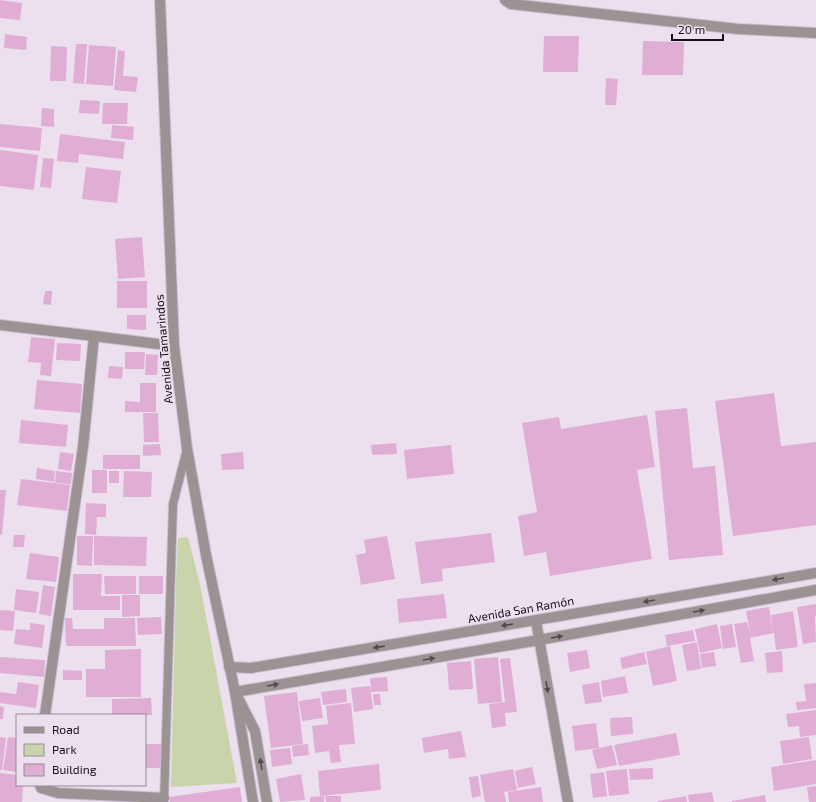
<svg xmlns="http://www.w3.org/2000/svg" width="816" height="802" viewBox="0 0 816 802" font-family="'Exo 2',sans-serif">
<style>
.green{fill:#cad4aa}
.building{fill:#e0add5}
.lines{fill:none;stroke-linecap:round;stroke-linejoin:round}
.service-casing{stroke:#c9bfcc;stroke-width:10}
.minor-casing{stroke:#c9bfcc;stroke-width:12}
.service{stroke:#9b9294;stroke-width:8}
.minor{stroke:#9b9294;stroke-width:10}
.oneway{fill:#504a4e}
.labels{text-anchor:middle;stroke-width:4;stroke-linejoin:round;paint-order:stroke}
.street-label{font-size:12px;fill:#130f14;stroke:#ece0ef}
</style>
<rect width="100%" height="100%" fill="#ece0ef"/>
<polygon class="green" points="188,537 200,584 237,783 171,787 176,582 178,538"/>
<g class="building">
<polygon points="0,0 22,3 20,20 0,18"/>
<polygon points="5,34 27,37 26,50 4,48"/>
<polygon points="544,36 579,36 578,72 543,72"/>
<polygon points="643,41 684,42 683,75 642,75"/>
<polygon points="76,44 87,44 84,84 73,83"/>
<polygon points="89,45 116,47 113,86 86,84"/>
<polygon points="51,46 67,47 66,81 50,81"/>
<polygon points="118,50 125,51 123,76 138,77 136,92 114,90"/>
<polygon points="606,78 618,79 616,105 605,105"/>
<polygon points="80,100 100,101 99,114 79,113"/>
<polygon points="103,103 128,103 127,124 102,124"/>
<polygon points="42,108 54,109 54,127 41,126"/>
<polygon points="0,124 42,128 40,151 0,147"/>
<polygon points="112,125 134,127 133,140 111,138"/>
<polygon points="60,134 125,142 123,159 79,154 78,163 57,161"/>
<polygon points="0,150 38,155 34,190 0,186"/>
<polygon points="43,158 54,159 51,188 40,187"/>
<polygon points="86,167 121,171 117,203 82,199"/>
<polygon points="142,237 145,277 118,279 115,239"/>
<rect x="117" y="281" width="30" height="27"/>
<polygon points="45,291 52,291 51,305 43,304"/>
<polygon points="127,315 146,315 146,330 127,329"/>
<polygon points="31,337 55,339 51,376 40,375 41,363 28,362"/>
<polygon points="57,343 81,344 80,361 56,360"/>
<polygon points="125,352 145,352 144,369 125,369"/>
<polygon points="146,354 158,355 157,375 145,375"/>
<polygon points="109,366 123,367 122,379 108,378"/>
<polygon points="37,380 82,384 80,413 34,409"/>
<polygon points="140,383 156,383 156,412 125,412 125,401 140,402"/>
<polygon points="774,393 781,446 816,442 816,525 733,536 715,401"/>
<polygon points="687,408 693,468 715,466 723,555 669,560 655,411"/>
<polygon points="143,413 158,413 159,442 144,442"/>
<polygon points="647,415 655,467 637,470 652,559 550,576 546,552 524,556 518,516 537,512 522,423 559,417 561,429"/>
<polygon points="21,420 68,425 66,447 19,443"/>
<polygon points="396,443 397,454 372,455 371,445"/>
<polygon points="160,444 161,455 143,456 143,445"/>
<polygon points="451,445 454,474 407,479 404,450"/>
<polygon points="60,452 74,454 71,471 58,469"/>
<polygon points="243,452 244,469 222,470 221,454"/>
<rect x="103" y="455" width="37" height="14"/>
<polygon points="37,468 55,471 54,482 36,479"/>
<rect x="92" y="470" width="15" height="23"/>
<polygon points="56,471 72,473 71,484 55,483"/>
<rect x="109" y="471" width="10" height="12"/>
<polygon points="124,471 152,472 151,497 123,497"/>
<polygon points="21,479 70,485 67,511 17,505"/>
<polygon points="0,490 6,490 2,535 0,535"/>
<polygon points="86,503 106,504 106,517 97,517 96,535 85,534"/>
<polygon points="491,533 495,562 442,569 443,581 421,584 415,542"/>
<polygon points="14,535 25,535 24,547 13,547"/>
<polygon points="77,536 93,536 92,566 77,565"/>
<polygon points="94,536 147,537 146,566 94,565"/>
<polygon points="387,536 395,579 361,585 356,555 366,553 364,540"/>
<polygon points="30,553 59,557 56,582 26,579"/>
<polygon points="73,574 102,574 101,596 120,596 120,610 73,610"/>
<polygon points="104,576 136,576 136,594 105,594"/>
<rect x="139" y="576" width="24" height="18"/>
<polygon points="43,585 55,587 51,616 39,614"/>
<polygon points="16,589 39,592 36,613 14,610"/>
<polygon points="444,594 447,618 399,623 397,599"/>
<polygon points="122,595 140,595 140,616 122,617"/>
<polygon points="816,604 816,616 815,616 816,642 803,644 797,607"/>
<polygon points="769,607 773,631 771,615 793,611 798,647 776,650 774,633 750,638 754,661 741,663 734,624 747,622 750,632 746,611"/>
<polygon points="0,610 15,611 13,631 0,630"/>
<polygon points="161,617 162,634 138,635 137,618"/>
<polygon points="65,618 72,618 73,629 104,629 104,618 135,618 136,646 66,646"/>
<polygon points="30,623 45,625 42,648 14,644 16,629 30,630"/>
<polygon points="717,624 722,648 700,653 695,629"/>
<polygon points="732,624 736,647 723,649 720,626"/>
<polygon points="693,630 695,641 667,646 665,635"/>
<polygon points="697,642 701,669 687,671 682,645"/>
<polygon points="670,646 677,681 653,686 646,652"/>
<polygon points="141,649 141,697 86,697 86,669 105,669 105,650"/>
<polygon points="587,650 590,668 570,672 567,653"/>
<polygon points="782,651 783,672 767,673 765,653"/>
<polygon points="644,652 647,664 622,669 620,658"/>
<polygon points="714,652 716,666 702,668 700,654"/>
<polygon points="0,657 45,660 44,677 0,673"/>
<polygon points="498,657 502,702 478,704 474,659"/>
<polygon points="510,658 517,712 505,713 506,726 492,728 489,704 505,702 500,659"/>
<polygon points="471,661 473,689 449,690 447,663"/>
<polygon points="63,670 82,671 82,680 63,680"/>
<polygon points="625,676 628,693 603,697 601,681"/>
<polygon points="387,677 388,691 371,692 370,678"/>
<polygon points="18,682 39,685 36,708 0,703 0,692 16,694"/>
<polygon points="599,682 602,702 585,704 582,685"/>
<polygon points="816,683 816,708 797,710 796,702 806,701 804,684"/>
<polygon points="370,686 373,709 354,712 351,688"/>
<polygon points="346,689 347,702 323,705 321,692"/>
<polygon points="297,692 303,744 271,748 264,696"/>
<polygon points="373,694 380,694 381,705 374,705"/>
<polygon points="151,698 152,715 112,715 112,699"/>
<polygon points="320,698 323,718 302,721 299,701"/>
<polygon points="351,703 355,744 339,745 341,762 331,763 329,751 315,753 312,726 328,724 326,706"/>
<polygon points="0,706 4,707 3,719 0,719"/>
<polygon points="816,710 816,735 800,737 799,726 788,727 786,714"/>
<polygon points="632,717 633,734 611,736 610,718"/>
<polygon points="596,723 599,748 575,751 572,726"/>
<polygon points="461,731 466,757 449,759 448,749 424,753 422,738"/>
<polygon points="676,733 680,755 619,766 614,745"/>
<polygon points="0,737 6,738 2,770 0,770"/>
<polygon points="8,737 17,738 17,772 3,770"/>
<polygon points="809,737 812,759 783,764 780,741"/>
<rect x="145" y="744" width="16" height="24"/>
<polygon points="308,744 309,755 293,757 292,746"/>
<polygon points="612,745 617,765 597,769 592,750"/>
<polygon points="290,748 292,764 272,767 270,750"/>
<polygon points="816,760 816,784 774,791 771,767"/>
<polygon points="379,764 381,790 320,796 318,771"/>
<polygon points="532,767 536,784 518,788 515,771"/>
<polygon points="653,768 653,779 630,780 629,769"/>
<polygon points="513,769 517,790 504,792 506,802 485,802 480,775"/>
<polygon points="627,769 629,794 609,796 606,771"/>
<polygon points="604,772 607,796 593,798 590,774"/>
<polygon points="0,773 17,775 17,785 23,785 22,802 0,802"/>
<polygon points="301,774 305,800 280,802 276,779"/>
<polygon points="478,776 481,796 472,798 469,777"/>
<polygon points="816,786 816,802 809,802 807,787"/>
<polygon points="240,787 242,802 170,802 169,797"/>
<polygon points="541,787 543,802 509,802 508,792"/>
<polygon points="712,792 714,802 689,802 688,795"/>
<polygon points="765,795 766,802 732,802 732,801"/>
<polygon points="324,796 324,802 310,802 310,797"/>
<polygon points="325,796 341,796 341,802 326,802"/>
<polygon points="686,796 687,802 658,802 658,801"/>
</g>
<g class="lines">
<defs>
<polyline id="service" points="164,802 173,504 187,449"/>
<g id="minor">
<polyline points="160,0 174,346 187,448 206,555 235,692 539,640 816,590"/>
<polyline points="505,0 511,4 738,29 816,33"/>
<polyline points="0,325 94,336 83,447 45,715"/>
<polyline points="94,336 174,346"/>
<polyline points="536,621 568,802"/>
<polyline points="229,667 251,668 816,573"/>
<polyline points="40,785 41,788 58,793 164,798"/>
<polyline points="253,802 235,692 255,731 267,802"/>
</g>
</defs>
<use href="#service" class="service-casing"/>
<use href="#minor" class="minor-casing"/>
<use href="#service" class="service"/>
<use href="#minor" class="minor"/>
</g>
<defs><path id="oneway-solid" d="M-6-.8H1V-3.2L6.5 0L1 3.2V.8H-6Z"/></defs>
<g class="oneway">
<use href="#oneway-solid" transform="translate(778 579) rotate(170)"/>
<use href="#oneway-solid" transform="translate(649 601) rotate(170)"/>
<use href="#oneway-solid" transform="translate(699 611) rotate(-10)"/>
<use href="#oneway-solid" transform="translate(507 625) rotate(171)"/>
<use href="#oneway-solid" transform="translate(557 637) rotate(-10)"/>
<use href="#oneway-solid" transform="translate(379 647) rotate(171)"/>
<use href="#oneway-solid" transform="translate(429 659) rotate(-10)"/>
<use href="#oneway-solid" transform="translate(273 685) rotate(-10)"/>
<use href="#oneway-solid" transform="translate(547 687) rotate(80)"/>
<use href="#oneway-solid" transform="translate(261 764) rotate(-99)"/>
</g>
<g class="labels">
<g class="street-label">
<text transform="translate(164 349) rotate(-95)" y="4">Avenida Tamarindos</text>
<text transform="translate(521 610) rotate(-10)" y="4">Avenida San Ramón</text>
</g>
</g>
<rect x="16" y="714" width="130" height="72" fill="#ece0ef" stroke="#958c97"/>
<rect x="24" y="727" width="20" height="6" fill="#9b9294" stroke="#958c97"/>
<text x="52" y="734" font-size="12" fill="#130f14">Road</text>
<rect x="24" y="744" width="20" height="12" fill="#cad4aa" stroke="#958c97"/>
<text x="52" y="754" font-size="12" fill="#130f14">Park</text>
<rect x="24" y="764" width="20" height="12" fill="#e0add5" stroke="#958c97"/>
<text x="52" y="774" font-size="12" fill="#130f14">Building</text>
<path d="M672 34v6h51v-6" fill="none" stroke="#130f14" stroke-width="2"/>
<text x="678" y="34" font-size="12" fill="#130f14" stroke="#ece0ef" stroke-width="3" paint-order="stroke">20 m</text>
</svg>
